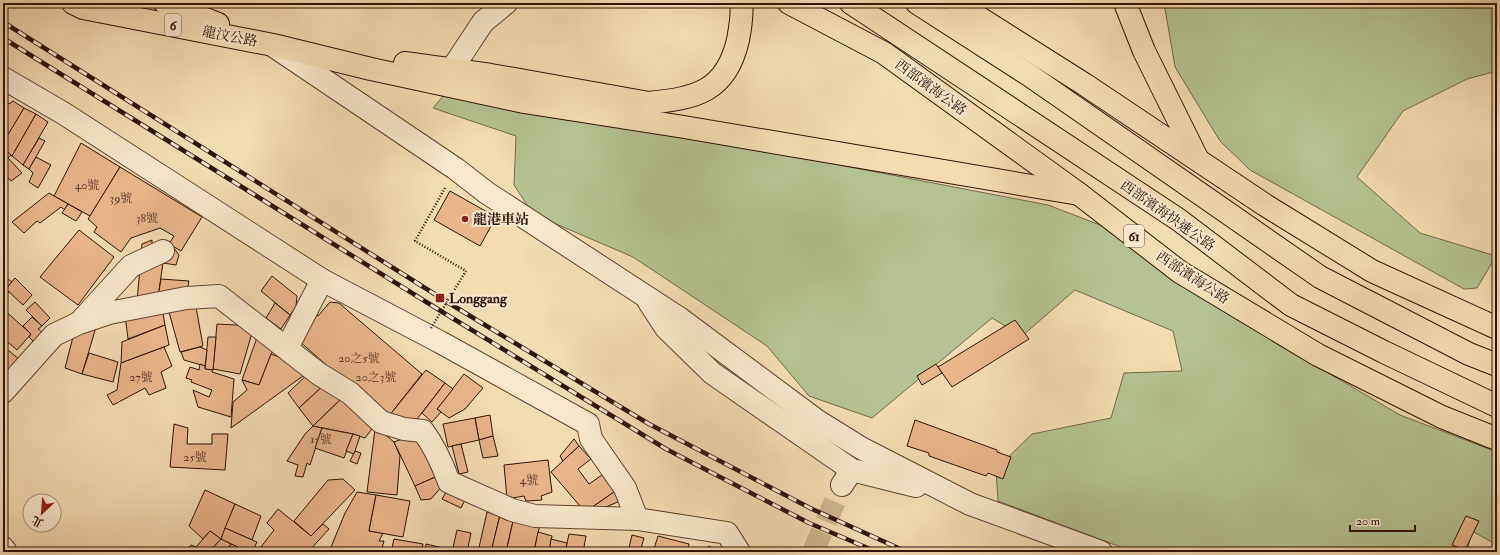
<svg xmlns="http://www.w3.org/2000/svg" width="1500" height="555" viewBox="0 0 1500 555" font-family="'IM FELL Double Pica','Noto Serif TC',serif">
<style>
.green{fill:#b4c291;stroke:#726a4c}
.building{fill:#e9b589;stroke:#2f1307}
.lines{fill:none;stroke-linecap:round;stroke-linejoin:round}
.minor-tunnel{stroke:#cbb48e;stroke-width:22;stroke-dasharray:22 11;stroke-linecap:butt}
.minor-casing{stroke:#604531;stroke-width:24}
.major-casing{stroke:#2f1307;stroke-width:24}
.highway-casing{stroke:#2f1307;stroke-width:24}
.path{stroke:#2f1307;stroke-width:2.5;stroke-dasharray:1 2;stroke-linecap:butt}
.minor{stroke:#f7e8cc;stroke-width:22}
.major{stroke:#f2dcb0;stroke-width:22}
.highway{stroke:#f2dcb0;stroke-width:22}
.rail-casing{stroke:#2f1307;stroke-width:4.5}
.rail{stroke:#f7e8cc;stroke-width:3;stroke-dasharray:9;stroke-linecap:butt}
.path-bridge{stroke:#2f1307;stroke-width:2.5;stroke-dasharray:1 2;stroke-linecap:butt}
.poi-dot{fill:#8f2418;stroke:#f7e8cc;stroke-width:1.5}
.labels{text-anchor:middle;stroke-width:4;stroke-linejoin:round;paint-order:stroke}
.number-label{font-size:12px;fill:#5e3c28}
.shield{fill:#f7e8cc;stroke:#6b5342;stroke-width:1}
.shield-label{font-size:13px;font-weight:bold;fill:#2f1307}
.street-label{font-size:14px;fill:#2f1307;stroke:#f7e8cc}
.poi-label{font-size:14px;font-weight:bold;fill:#2f1307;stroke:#f7e8cc;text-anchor:start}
</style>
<rect width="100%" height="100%" fill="#f2dcb0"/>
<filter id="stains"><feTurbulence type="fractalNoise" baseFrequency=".005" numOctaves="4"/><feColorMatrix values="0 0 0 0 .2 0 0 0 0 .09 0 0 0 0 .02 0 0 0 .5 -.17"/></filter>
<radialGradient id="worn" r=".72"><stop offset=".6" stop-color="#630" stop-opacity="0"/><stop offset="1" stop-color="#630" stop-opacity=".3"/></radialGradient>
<g class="green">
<polygon points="1164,3 1497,3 1497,71 1467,79 1403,111 1357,177 1420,233 1496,256 1477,288 1464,289 1250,170 1220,141 1175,67"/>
<polygon points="448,90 1048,205 1126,235 1226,313 1400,415 1497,452 1497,545 1472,531 1467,552 1134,552 998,501 996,469 1032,434 1111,418 1124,373 1182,371 1173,331 1075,290 1022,336 992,318 872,418 809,396 767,346 633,257 533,214 514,185 516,136 433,108"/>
</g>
<g class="building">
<polygon points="3,100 9,104 13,101 24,108 4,142"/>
<polygon points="24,108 36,114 12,156 3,147 3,143"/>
<polygon points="36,114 48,122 23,165 12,156"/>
<polygon points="39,138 45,141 29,169 23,165"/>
<polygon points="81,143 120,167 90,216 54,196"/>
<polygon points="3,147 11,155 8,158 22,173 11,181 3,172"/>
<polygon points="36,157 51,165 38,188 29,182 33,173 29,169"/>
<polygon points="120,167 202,217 181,251 169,244 174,236 160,228 131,238 121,252 94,232 97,227 88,219"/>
<polygon points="450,191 496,217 480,246 434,220"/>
<polygon points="49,193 68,204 65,210 61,207 40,223 37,221 24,233 12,222"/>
<polygon points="68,204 82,212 76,221 62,213"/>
<polygon points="79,230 114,257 78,305 40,277"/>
<polygon points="152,240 152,248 173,247 179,255 176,265 163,263 158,297 137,302 142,244"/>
<polygon points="3,275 12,282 6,289 9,292 3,298"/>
<polygon points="272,276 297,296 296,307 290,315 261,291"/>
<polygon points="15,278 32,295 23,305 6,289"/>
<polygon points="161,279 189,281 187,290 158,297"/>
<polygon points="35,302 50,318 42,326 26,310"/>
<polygon points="330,302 339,303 347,310 422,374 389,416 383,415 298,340 313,312 318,316"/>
<polygon points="275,303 290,315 281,329 266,318"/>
<polygon points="196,307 203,346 180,352 169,312"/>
<polygon points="162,308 165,325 128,339 125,315"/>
<polygon points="3,309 31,334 17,350 3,338"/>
<polygon points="32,317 42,326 38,329 43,333 34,342 29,337 31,334 23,326"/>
<polygon points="1015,320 1029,339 952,387 938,367"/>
<polygon points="97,324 82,374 65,368 75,329"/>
<polygon points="217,324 254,326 240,374 213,369"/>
<polygon points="165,325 169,345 121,363 122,342"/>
<polygon points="260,329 277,340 259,385 242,380"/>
<polygon points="208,337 216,337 213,370 205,369"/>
<polygon points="3,346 20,360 3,380"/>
<polygon points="164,347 172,366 161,372 166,388 149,395 145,388 113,405 107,395 117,390 121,363"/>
<polygon points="200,347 207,350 205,366 184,360 181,352"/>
<polygon points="89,353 118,362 113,382 82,374"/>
<polygon points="271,354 284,359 305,362 303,376 231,428 233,402 247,390 242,380 259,385"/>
<polygon points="200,364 205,366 205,369 213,370 212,372 234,379 231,417 198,407 193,390 209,397 212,390 191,382 192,380 186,378 190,367 199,370"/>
<polygon points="936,364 942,373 922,385 917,376"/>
<polygon points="426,370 445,383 414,423 389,416"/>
<polygon points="311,371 325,384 299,408 288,393"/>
<polygon points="464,374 483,388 465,409 449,418 437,409"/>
<polygon points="445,383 453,389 437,409 441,412 432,422 422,413"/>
<polygon points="325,384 342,398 313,426 299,408"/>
<polygon points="342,398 374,426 365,438 353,434 313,426"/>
<polygon points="490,415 493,436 479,440 475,418"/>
<polygon points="475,418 479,440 448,447 443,424"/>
<polygon points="915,420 997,450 997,452 1011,457 1003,479 988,473 986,476 929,456 929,453 907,446"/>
<polygon points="174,424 188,428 187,444 212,444 212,434 228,434 225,470 170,467"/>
<polygon points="313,426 322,428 310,465 307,463 303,477 295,476 298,465 287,461 305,434"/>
<polygon points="322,428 353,434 344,458 315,448"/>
<polygon points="375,429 382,432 394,442 400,456 397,495 367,492"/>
<polygon points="353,434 360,436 354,454 346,451"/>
<polygon points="410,436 420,441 435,477 415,486 394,442"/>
<polygon points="493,436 498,456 483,458 479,440"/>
<polygon points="574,439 579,446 563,461 560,456"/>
<polygon points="461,444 468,472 459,474 452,446"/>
<polygon points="579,446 591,459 578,469 589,484 602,475 614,492 585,512 551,472"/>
<polygon points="355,451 361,453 357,464 350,461"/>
<polygon points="548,460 552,492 541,496 542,500 526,501 524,496 507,499 504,465"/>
<polygon points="440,475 443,485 431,499 421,500 415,486"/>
<polygon points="343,479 355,490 311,536 294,521 328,480"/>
<polygon points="448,489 466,498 461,508 442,499"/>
<polygon points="205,490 235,504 221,539 210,531 203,539 189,526"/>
<polygon points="357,492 376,495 369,531 383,533 379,541 384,541 381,552 329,552 345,513"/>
<polygon points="614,492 620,501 594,512 591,508"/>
<polygon points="376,495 410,501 403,537 369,531"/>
<polygon points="235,504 261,516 252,540 225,528"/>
<polygon points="278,509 311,536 323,524 329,529 308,552 257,552 274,530 267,523"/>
<polygon points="487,512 500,515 491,552 478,552"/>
<polygon points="500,515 514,517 506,552 491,552"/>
<polygon points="1466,516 1479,521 1465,550 1452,545"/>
<polygon points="514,517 540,524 534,552 506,552"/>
<polygon points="225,528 257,542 252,552 246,551 221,539"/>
<polygon points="457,530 471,533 467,552 452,552"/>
<polygon points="210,531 221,539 209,552 185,552 191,545 196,547"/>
<polygon points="538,532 552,536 549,552 534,552"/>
<polygon points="569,534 586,536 583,552 565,552"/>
<polygon points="632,535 644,538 640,552 628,552"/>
<polygon points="658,536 689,544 687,552 653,552"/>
<polygon points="221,539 231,544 226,552 209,552"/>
<polygon points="394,539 423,544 421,552 391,552"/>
<polygon points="551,539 567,543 565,552 549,552"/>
<polygon points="231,544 246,551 245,552 226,552"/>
<polygon points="426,544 452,550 452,552 425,552"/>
<polygon points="709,546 718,552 705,552"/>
</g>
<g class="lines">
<polyline class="minor-tunnel" points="813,552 842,485"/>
<defs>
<g id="minor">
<polyline points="275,47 456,169 487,193 679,318 816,420 861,448 970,504 1101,552"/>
<polyline points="452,69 483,22 506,3"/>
<polyline points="3,78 63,113 322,280 287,348"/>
<polyline points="322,280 440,342 588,424 591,439 625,488 637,519"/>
<polyline points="649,302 666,328 712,373 852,470 916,486"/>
<polyline points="80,322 131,266 163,251"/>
<path d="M3,392L54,335L79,323L109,313L186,298L219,296L319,374L350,393L381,422L404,429L423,431C435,447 442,463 449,482L512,510L535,516L637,519L727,533L739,552"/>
<polyline points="842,485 852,470"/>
<polyline points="3,548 6,552"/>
</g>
<g id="major">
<polyline points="73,3 83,8 273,45 371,69 524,102 684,127 1079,194"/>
<polyline points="165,3 218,24"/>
<polyline points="789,3 884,53 1079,194 1180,272 1318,355 1442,417 1497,439"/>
<polyline points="956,3 1084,84 1265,205 1372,271 1497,328"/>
<polyline points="1125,3 1144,51 1197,158"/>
<path d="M405,63L491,75L649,103C696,98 726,92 738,40C740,29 743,14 741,3"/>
</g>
<g id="highway">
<polyline points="851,3 1179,220 1291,305 1384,352 1497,406"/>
<polyline points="917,3 1029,75 1320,277 1469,354 1497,365"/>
</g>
</defs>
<use href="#minor" class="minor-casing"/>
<use href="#major" class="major-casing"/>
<use href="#highway" class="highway-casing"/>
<polyline class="path" points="445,188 415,241 466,271"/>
<use href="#minor" class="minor"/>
<use href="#major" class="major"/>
<use href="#highway" class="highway"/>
<defs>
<g id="rail">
<polyline points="3,22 452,305 649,424 812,509 907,552"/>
<polyline points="3,38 444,313 666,449 809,523 877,552"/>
</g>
</defs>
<use href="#rail" class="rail-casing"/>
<use href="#rail" class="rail"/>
<polyline class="path-bridge" points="431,328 466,271"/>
</g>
<g class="poi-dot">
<circle cx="465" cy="219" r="4"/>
<rect x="435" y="293" width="10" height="10" rx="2"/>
</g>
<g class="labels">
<g class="number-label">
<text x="87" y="189">40號</text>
<text x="121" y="202">39號</text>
<text x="147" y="222">38號</text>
<text x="359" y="362">20之5號</text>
<text x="141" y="381">27號</text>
<text x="376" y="381">20之3號</text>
<text x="321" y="443">15號</text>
<text x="195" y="461">25號</text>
<text x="529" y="484">4號</text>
</g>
<g class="shield">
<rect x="165" y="14" width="16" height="22" rx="3"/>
<rect x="1124" y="225" width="20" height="22" rx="3"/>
</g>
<g class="shield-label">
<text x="173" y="30">6</text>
<text x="1134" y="241">61</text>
</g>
<g class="street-label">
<text transform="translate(230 36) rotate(11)" y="5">龍汶公路</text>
<text transform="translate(931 87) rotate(36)" y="5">西部濱海公路</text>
<text transform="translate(1168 215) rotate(35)" y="5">西部濱海快速公路</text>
<text transform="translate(1193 277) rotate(33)" y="5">西部濱海公路</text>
</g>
<g class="poi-label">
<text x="473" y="224">龍港車站</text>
<text x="449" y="303">Longgang</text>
</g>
</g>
<rect width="1500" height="555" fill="none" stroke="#f2dcb0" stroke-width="16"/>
<rect x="4" y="4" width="1492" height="547" fill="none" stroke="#2f1307" stroke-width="2"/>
<rect x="8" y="8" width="1484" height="539" fill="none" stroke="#2f1307"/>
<g transform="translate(42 513) rotate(206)"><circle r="19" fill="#f7e8cc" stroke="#a7937d"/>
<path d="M0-3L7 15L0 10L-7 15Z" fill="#8f2418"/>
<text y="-6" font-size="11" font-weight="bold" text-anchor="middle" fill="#2f1307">北</text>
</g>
<path d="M1350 525v6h65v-6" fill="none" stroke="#2f1307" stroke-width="2"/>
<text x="1356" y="525" font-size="12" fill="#2f1307" stroke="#f7e8cc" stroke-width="3" paint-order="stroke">20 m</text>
<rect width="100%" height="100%" filter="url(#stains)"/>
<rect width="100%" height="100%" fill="url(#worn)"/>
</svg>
